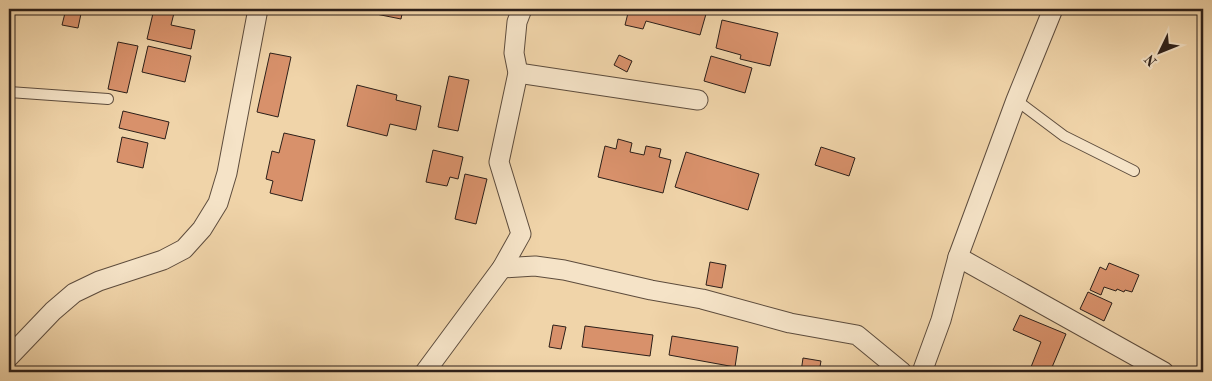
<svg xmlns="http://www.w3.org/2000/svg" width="1212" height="381" viewBox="0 0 1212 381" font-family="'Old Standard TT',serif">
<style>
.building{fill:#d8916b;stroke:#2c1f19}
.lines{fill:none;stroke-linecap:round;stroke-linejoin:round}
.service-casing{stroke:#5d4c3d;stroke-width:12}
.minor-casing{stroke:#5d4c3d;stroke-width:21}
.service{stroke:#f5e3c7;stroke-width:10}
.minor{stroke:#f5e3c7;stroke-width:19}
</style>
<rect width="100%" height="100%" fill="#f0d4a9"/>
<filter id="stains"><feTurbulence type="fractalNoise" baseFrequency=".004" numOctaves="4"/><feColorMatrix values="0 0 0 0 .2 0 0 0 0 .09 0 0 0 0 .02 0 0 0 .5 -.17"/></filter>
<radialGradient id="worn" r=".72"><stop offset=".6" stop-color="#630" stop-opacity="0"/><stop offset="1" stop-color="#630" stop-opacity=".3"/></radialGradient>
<g class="building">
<polygon points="66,9 82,9 78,28 62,25"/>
<polygon points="154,9 175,9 171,25 195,30 191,49 147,39"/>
<polygon points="377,9 403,9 401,19 376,14"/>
<polygon points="629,9 685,9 706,14 700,35 646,21 643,29 625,25"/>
<polygon points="722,20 778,33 770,66 740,59 741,55 716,48"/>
<polygon points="118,42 138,46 127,93 108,89"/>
<polygon points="148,46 191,56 185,82 142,72"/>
<polygon points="270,53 291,57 278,117 257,112"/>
<polygon points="619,55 632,61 627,72 614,65"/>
<polygon points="711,56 752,68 745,93 704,81"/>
<polygon points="449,76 469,80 458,131 438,127"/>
<polygon points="357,85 397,95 396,100 421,106 416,130 390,124 387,136 347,126"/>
<polygon points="123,111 169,122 165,139 119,128"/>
<polygon points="284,133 315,140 302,201 270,193 273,181 266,179 272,151 279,153"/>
<polygon points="122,137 148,143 143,168 117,162"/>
<polygon points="618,139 632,143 630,152 644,155 646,146 661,149 659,157 671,160 663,193 598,177 605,146 616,149"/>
<polygon points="821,147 855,158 849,176 815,165"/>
<polygon points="433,150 463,157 458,179 450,177 447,186 426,182"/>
<polygon points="686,152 759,174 748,210 675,187"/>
<polygon points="465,174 487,179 476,224 455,219"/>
<polygon points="9,228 14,229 9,255"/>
<polygon points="710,262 726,265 722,288 706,285"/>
<polygon points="1109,263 1139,275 1132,292 1125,290 1124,292 1117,289 1116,291 1104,287 1101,295 1090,290 1100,267 1106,270"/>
<polygon points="1088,292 1112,303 1104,321 1080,309"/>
<polygon points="1020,315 1066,334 1050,372 1029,372 1041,342 1013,330"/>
<polygon points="553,325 566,327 561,349 549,347"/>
<polygon points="585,326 653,335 650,356 582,347"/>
<polygon points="672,336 738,347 735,367 669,355"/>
<polygon points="803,358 821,361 819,372 801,372"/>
</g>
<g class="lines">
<defs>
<g id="service">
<polyline points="9,92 108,99"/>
<polyline points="1016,100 1064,136 1134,171"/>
</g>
<g id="minor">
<polyline points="518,73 698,100"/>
<polyline points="958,257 1164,372"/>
<polyline points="502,268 535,266 564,270 651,290 702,299 790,323 857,335 902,372"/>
<polyline points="9,357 53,311 74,293 99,281 163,260 184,249 202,229 218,203 227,173 258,9"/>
<polyline points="425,372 502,268 521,234 499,162 518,73 514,53 517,22 522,9"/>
<polyline points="922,372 941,320 958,257 1016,100 1053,9"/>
</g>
</defs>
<use href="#service" class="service-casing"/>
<use href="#minor" class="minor-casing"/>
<use href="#service" class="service"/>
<use href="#minor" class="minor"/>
</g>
<rect width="1212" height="381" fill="none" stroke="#f0d4a9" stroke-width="30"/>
<rect x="10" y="10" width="1192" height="361" fill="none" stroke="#2c1f19" stroke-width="2.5"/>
<rect x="15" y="15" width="1182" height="351" fill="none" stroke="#2c1f19"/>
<g transform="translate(1160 52) rotate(227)" stroke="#f5e3c7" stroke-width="4" paint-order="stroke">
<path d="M0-4L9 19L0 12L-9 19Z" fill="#2c1f19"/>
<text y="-8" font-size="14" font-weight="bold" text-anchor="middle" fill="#2c1f19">N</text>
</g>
<rect width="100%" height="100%" filter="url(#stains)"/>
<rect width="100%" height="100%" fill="url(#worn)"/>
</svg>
